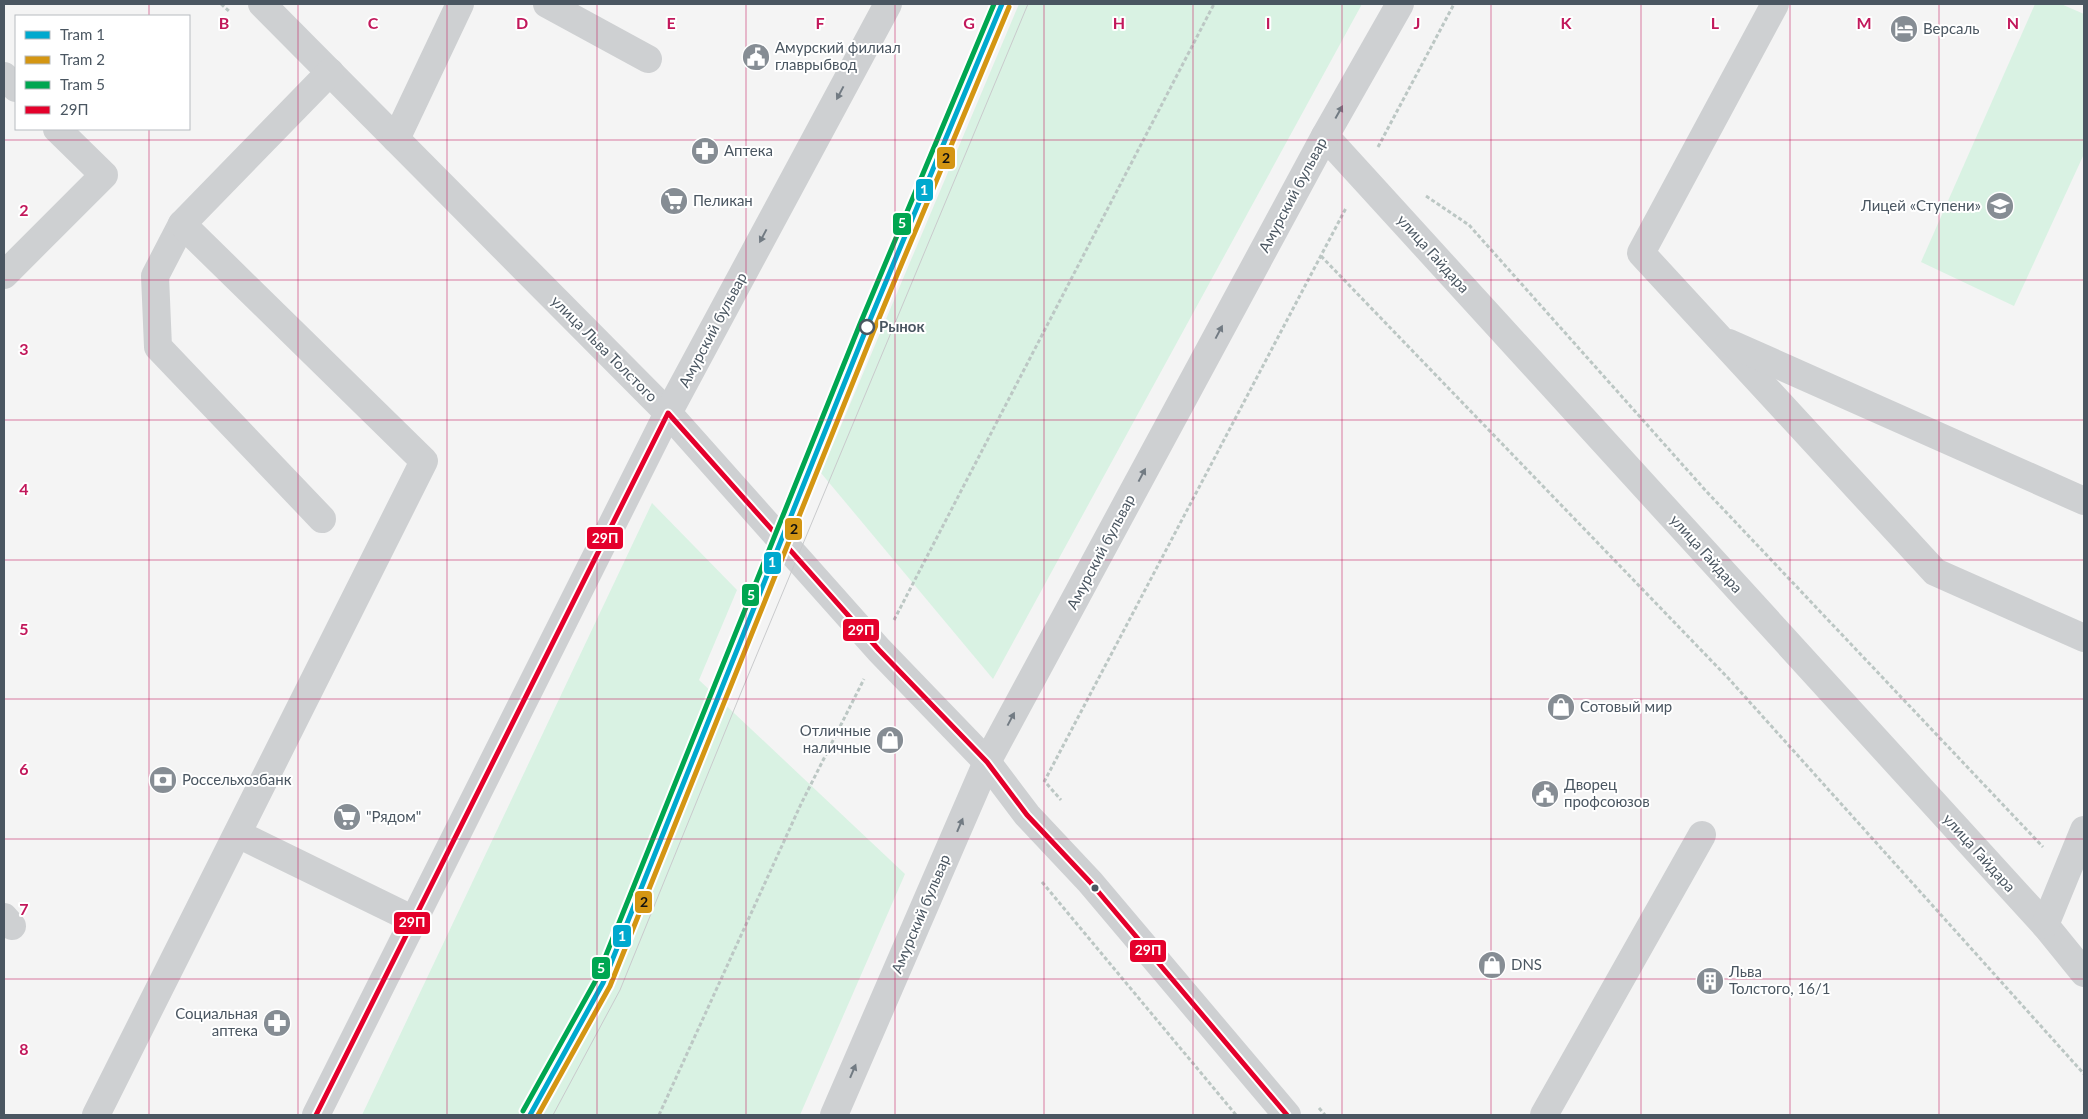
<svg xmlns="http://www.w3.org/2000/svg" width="2088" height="1119" viewBox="0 0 2088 1119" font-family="Lato,sans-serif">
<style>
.green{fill:#d9f2e3}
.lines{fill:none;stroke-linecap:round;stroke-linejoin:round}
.path{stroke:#bcc7c4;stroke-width:3;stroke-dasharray:4 2.5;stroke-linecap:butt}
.minor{stroke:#ced0d2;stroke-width:28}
.tram{stroke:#c9cacc;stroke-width:1}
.bus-1-casing{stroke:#fff;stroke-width:9}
.bus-1{stroke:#e4002b;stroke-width:5}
.tram-1-casing{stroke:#fff;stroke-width:9}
.tram-2-casing{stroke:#fff;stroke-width:9}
.tram-3-casing{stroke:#fff;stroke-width:9}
.tram-1{stroke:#00a9ce;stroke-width:5}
.tram-2{stroke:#d49613;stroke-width:5}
.tram-3{stroke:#00a651;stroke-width:5}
.oneway{fill:#727b83}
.grid{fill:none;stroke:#c2185b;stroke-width:1;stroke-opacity:0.55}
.stop-dot{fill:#fff;stroke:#4a5661;stroke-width:2.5}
.bus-dot{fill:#4a5661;stroke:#fff;stroke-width:2}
.labels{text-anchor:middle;stroke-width:4;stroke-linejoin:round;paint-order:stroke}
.poi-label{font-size:15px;fill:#4a5661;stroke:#fff;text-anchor:start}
.street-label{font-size:15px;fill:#4a5661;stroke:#fff}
.stop-label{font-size:15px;font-weight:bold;fill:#4a5661;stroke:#fff;text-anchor:start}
.grid-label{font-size:16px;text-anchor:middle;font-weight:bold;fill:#c2185b;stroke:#fff;stroke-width:4;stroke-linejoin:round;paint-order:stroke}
.line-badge{stroke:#fff;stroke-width:2}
.badge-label{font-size:14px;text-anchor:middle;font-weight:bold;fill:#fff}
.pale-badge-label{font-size:14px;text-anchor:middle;font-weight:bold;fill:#111}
</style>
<rect width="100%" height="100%" fill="#f4f4f4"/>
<g class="green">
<polygon points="1019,4 1362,4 993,679 821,473"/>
<polygon points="2035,4 2061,4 2084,14 2084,154 2014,306 1921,262"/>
<polygon points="652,503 737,590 699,680 905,874 800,1115 362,1115"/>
</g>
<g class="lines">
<g class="path">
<polyline points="221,4 230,12"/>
<polyline points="1378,147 1454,4"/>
<polyline points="1426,196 1469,225 1706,491 2043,847"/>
<polyline points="1321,256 1729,679 2084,1074"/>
<polyline points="894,620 1214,4"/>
<polyline points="1044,782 1346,208"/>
<polyline points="1047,784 1061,800"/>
<polyline points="1042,882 1236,1115"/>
<polyline points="1319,1108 1325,1115"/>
<polyline points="659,1115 801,804 864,679"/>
</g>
<g class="minor">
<polyline points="262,4 668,413 879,650 987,762 1027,815 1090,882 1287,1115"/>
<polyline points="547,4 648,59"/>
<polyline points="1775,4 1641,253 1935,572 2084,638"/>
<polyline points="4,76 16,88"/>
<polyline points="1325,136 2045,925 2084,973"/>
<polyline points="396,139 460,4"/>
<polyline points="182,224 155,276 158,347 322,519"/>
<polyline points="4,275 104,175 57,129"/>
<polyline points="1729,343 2084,501"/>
<polyline points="238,834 414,920"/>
<polyline points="4,917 12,926"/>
<polyline points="2045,925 2084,830"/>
<polyline points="96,1115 424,461 182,224 330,72"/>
<polyline points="316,1115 668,413 888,4"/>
<polyline points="834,1115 987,762 1325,136 1400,4"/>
<polyline points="1544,1115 1702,835"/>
</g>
<polyline class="tram" points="553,1115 620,990 740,695 1028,4"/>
<defs>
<polyline id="bus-1" points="316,1115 668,413 879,650 987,762 1027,815 1090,882 1287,1115"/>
</defs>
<use href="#bus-1" class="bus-1-casing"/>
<use href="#bus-1" class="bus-1"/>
<defs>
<polyline id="tram-1" points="530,1115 603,983 867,327 1002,4"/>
<polyline id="tram-2" points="538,1115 610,986 874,330 1009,7"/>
<polyline id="tram-3" points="523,1111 596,980 860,324 994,4"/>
</defs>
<use href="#tram-1" class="tram-1-casing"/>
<use href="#tram-2" class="tram-2-casing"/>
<use href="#tram-3" class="tram-3-casing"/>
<use href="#tram-1" class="tram-1"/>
<use href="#tram-2" class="tram-2"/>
<use href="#tram-3" class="tram-3"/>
</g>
<defs><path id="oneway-solid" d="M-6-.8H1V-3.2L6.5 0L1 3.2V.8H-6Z" transform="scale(1.25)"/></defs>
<g class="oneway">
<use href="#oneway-solid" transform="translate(840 93) rotate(118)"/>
<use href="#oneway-solid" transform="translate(1339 112) rotate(-61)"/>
<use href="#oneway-solid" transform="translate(763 236) rotate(118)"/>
<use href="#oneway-solid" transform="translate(1219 332) rotate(-62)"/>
<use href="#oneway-solid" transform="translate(1142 475) rotate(-62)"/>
<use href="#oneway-solid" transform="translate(1011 719) rotate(-62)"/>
<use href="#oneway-solid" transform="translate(960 825) rotate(-67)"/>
<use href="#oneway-solid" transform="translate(853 1071) rotate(-67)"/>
</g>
<path class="grid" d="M149,4V16M298,4V1115M447,4V1115M597,4V1115M746,4V1115M895,4V1115M1044,4V1115M1193,4V1115M1342,4V1115M1491,4V1115M1641,4V1115M1790,4V1115M1939,4V1115M149,129V1115M4,140H2084M4,280H2084M4,420H2084M4,560H2084M4,699H2084M4,839H2084M4,979H2084"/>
<defs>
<symbol id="hotel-disc" viewBox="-11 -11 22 22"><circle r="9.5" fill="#868d94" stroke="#fff"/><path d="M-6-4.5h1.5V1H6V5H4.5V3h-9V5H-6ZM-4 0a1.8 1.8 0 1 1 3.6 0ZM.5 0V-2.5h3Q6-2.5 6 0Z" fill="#fff"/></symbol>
<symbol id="civic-disc" viewBox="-11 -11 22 22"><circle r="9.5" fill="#868d94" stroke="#fff"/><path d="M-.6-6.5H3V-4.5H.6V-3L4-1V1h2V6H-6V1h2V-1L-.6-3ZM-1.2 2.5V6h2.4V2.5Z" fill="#fff"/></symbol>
<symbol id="pharmacy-disc" viewBox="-11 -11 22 22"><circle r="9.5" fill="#868d94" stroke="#fff"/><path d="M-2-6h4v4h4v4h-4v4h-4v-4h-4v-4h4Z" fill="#fff"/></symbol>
<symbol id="supermarket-disc" viewBox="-11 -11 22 22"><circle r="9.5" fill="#868d94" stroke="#fff"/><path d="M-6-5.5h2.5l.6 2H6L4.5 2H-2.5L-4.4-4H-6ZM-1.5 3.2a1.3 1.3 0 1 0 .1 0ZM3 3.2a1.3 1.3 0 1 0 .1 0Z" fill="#fff"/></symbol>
<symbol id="school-disc" viewBox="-11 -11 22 22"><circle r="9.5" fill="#868d94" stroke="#fff"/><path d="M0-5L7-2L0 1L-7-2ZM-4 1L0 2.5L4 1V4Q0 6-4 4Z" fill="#fff"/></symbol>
<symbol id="shop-disc" viewBox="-11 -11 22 22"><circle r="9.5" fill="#868d94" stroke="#fff"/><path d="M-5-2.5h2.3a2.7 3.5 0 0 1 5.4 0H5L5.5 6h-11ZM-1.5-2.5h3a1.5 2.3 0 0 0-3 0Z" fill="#fff"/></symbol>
<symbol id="bank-disc" viewBox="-11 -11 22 22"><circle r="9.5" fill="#868d94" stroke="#fff"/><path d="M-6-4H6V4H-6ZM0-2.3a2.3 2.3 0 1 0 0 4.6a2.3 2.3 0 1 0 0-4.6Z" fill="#fff"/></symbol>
<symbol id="building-disc" viewBox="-11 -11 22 22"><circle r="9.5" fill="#868d94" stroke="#fff"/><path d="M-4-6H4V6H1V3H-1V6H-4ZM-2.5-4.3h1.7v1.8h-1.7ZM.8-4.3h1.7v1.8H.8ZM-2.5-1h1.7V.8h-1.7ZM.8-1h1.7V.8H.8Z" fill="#fff"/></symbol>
</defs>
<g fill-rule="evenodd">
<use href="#hotel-disc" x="1888" y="13" width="32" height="32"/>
<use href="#civic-disc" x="740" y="41" width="32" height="32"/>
<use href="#pharmacy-disc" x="689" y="135" width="32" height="32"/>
<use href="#supermarket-disc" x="658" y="185" width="32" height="32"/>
<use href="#school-disc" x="1984" y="190" width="32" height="32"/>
<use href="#shop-disc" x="1545" y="691" width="32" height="32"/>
<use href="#shop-disc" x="874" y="724" width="32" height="32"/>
<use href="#bank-disc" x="147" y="764" width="32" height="32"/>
<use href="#civic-disc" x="1529" y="778" width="32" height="32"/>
<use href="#supermarket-disc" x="331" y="801" width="32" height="32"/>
<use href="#shop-disc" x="1476" y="949" width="32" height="32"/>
<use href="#building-disc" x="1694" y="965" width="32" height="32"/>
<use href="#pharmacy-disc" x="261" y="1007" width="32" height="32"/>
</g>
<circle class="stop-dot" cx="867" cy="327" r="7"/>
<circle class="bus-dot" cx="1095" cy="888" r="4.5"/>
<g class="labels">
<g class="poi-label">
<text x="1923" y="34">Версаль</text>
<text x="775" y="53">Амурский филиал<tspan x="775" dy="17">главрыбвод</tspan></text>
<text x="724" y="156">Аптека</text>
<text x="693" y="206">Пеликан</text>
<text x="1981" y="211" text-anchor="end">Лицей «Ступени»</text>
<text x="1580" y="712">Сотовый мир</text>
<text x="871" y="736" text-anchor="end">Отличные<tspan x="871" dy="17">наличные</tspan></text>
<text x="182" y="785">Россельхозбанк</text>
<text x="1564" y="790">Дворец<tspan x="1564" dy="17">профсоюзов</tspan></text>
<text x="366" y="822">"Рядом"</text>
<text x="1511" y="970">DNS</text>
<text x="1729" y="977">Льва<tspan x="1729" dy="17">Толстого, 16/1</tspan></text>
<text x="258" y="1019" text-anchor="end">Социальная<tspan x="258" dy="17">аптека</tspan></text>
</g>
<g class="street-label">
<text transform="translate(1293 195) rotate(-62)" y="5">Амурский бульвар</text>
<text transform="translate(1433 254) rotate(48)" y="5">улица Гайдара</text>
<text transform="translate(713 330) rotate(-62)" y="5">Амурский бульвар</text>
<text transform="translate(604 349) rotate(45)" y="5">улица Льва Толстого</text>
<text transform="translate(1101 552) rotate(-62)" y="5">Амурский бульвар</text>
<text transform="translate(1706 554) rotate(48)" y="5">улица Гайдара</text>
<text transform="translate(1979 853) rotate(48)" y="5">улица Гайдара</text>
<text transform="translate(921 914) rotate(-67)" y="5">Амурский бульвар</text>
</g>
<g class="stop-label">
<text x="879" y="332">Рынок</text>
</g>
</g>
<g class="grid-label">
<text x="224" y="29">B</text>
<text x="373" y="29">C</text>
<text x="522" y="29">D</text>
<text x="671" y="29">E</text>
<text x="820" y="29">F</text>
<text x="969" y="29">G</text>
<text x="1119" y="29">H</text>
<text x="1268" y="29">I</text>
<text x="1417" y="29">J</text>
<text x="1566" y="29">K</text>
<text x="1715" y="29">L</text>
<text x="1864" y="29">M</text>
<text x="2013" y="29">N</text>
<text x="24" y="216">2</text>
<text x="24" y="355">3</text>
<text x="24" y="495">4</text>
<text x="24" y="635">5</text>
<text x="24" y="775">6</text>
<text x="24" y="915">7</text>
<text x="24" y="1055">8</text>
</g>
<g class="line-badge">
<rect x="936" y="146" width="20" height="24" rx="5" fill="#d49613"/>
<rect x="915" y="178" width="19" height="24" rx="5" fill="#00a9ce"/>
<rect x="892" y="212" width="20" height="24" rx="5" fill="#00a651"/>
<rect x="784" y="517" width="19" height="24" rx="5" fill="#d49613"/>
<rect x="586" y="526" width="38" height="24" rx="5" fill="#e4002b"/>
<rect x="763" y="551" width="19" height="24" rx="5" fill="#00a9ce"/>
<rect x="741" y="583" width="19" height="24" rx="5" fill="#00a651"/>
<rect x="842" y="618" width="38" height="24" rx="5" fill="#e4002b"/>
<rect x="634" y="890" width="19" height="24" rx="5" fill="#d49613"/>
<rect x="393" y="911" width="38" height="24" rx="5" fill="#e4002b"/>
<rect x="612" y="924" width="20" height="24" rx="5" fill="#00a9ce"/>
<rect x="1129" y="939" width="38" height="24" rx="5" fill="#e4002b"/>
<rect x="591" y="956" width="20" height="24" rx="5" fill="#00a651"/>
</g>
<g class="badge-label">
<text x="924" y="195">1</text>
<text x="902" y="228">5</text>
<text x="605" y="543">29П</text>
<text x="772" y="567">1</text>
<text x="751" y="600">5</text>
<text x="861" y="635">29П</text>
<text x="412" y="927">29П</text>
<text x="622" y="941">1</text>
<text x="1148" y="955">29П</text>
<text x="601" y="973">5</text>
</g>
<g class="pale-badge-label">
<text x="946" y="163">2</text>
<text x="794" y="534">2</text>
<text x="644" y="907">2</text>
</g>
<rect width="2088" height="1119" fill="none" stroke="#4a5661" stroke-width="10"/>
<rect x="15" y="15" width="175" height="115" fill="#ffffff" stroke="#b7bbc0"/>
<rect x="25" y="31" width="25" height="8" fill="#00a9ce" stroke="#b7bbc0"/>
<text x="60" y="40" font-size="15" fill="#4a5661">Tram 1</text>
<rect x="25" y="56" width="25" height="8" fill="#d49613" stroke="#b7bbc0"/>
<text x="60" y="65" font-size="15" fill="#4a5661">Tram 2</text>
<rect x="25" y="81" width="25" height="8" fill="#00a651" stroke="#b7bbc0"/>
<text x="60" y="90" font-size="15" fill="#4a5661">Tram 5</text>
<rect x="25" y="106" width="25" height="8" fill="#e4002b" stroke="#b7bbc0"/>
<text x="60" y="115" font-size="15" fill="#4a5661">29П</text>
</svg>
